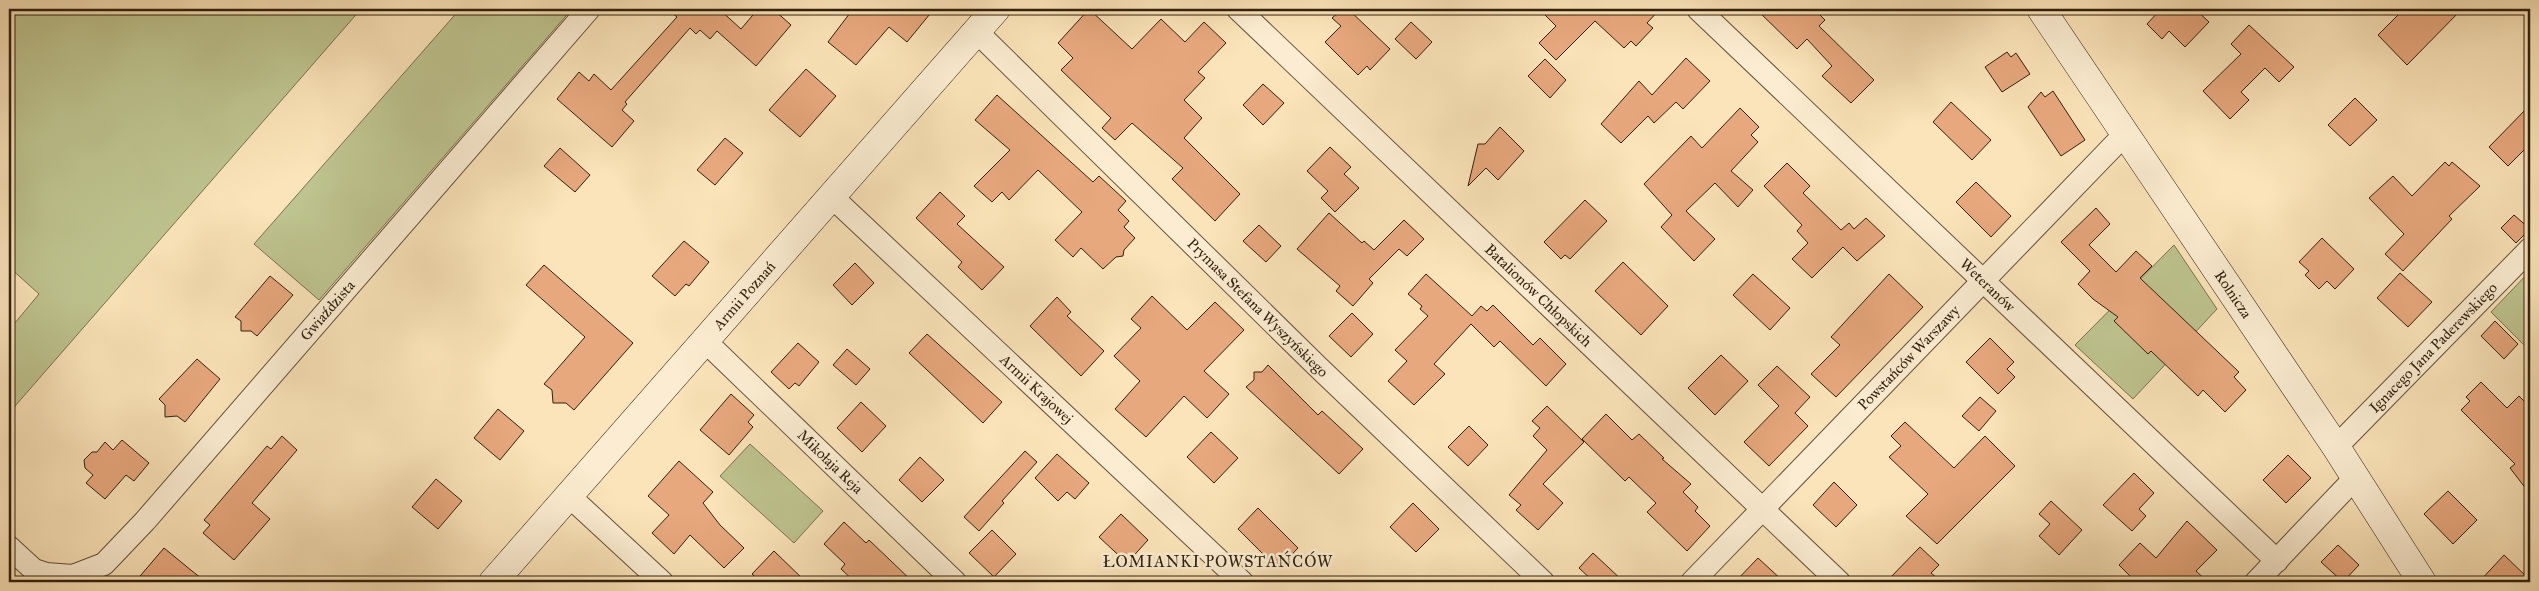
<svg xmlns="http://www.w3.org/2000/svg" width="2539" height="591" font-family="'IM FELL Great Primer',serif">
<rect width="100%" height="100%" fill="#fbe4b9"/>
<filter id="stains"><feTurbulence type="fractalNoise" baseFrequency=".004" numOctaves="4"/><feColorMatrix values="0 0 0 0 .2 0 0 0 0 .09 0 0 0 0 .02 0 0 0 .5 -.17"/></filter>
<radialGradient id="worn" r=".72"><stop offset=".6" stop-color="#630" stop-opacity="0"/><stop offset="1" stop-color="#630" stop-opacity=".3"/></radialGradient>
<path fill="#bec48f" stroke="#78724f" d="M9,9h352l-352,404v-83l30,-36 -30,-27z
M460,9h112l-253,291 -65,-56z
M2174,245l43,64 -84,90 -58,-54z
M2530,271v80l-39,-39z
M750,444l73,67 -29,32 -74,-67z"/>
<path fill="#e8a87d" stroke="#31200f" d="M667,9h52l22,20 17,-20h15l18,16 -35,41 -39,-35 -7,8 -10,-9 -4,4 -6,-6 -65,74 2,2 -5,6 12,11 -22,26 -55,-48 22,-27 10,9 5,-7 17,16 66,-73z
M853,9h81l-27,33 -18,-15 -33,38 -28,-23z
M1089,9l43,40 29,-30 24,23 19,-20 22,21 -28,29 7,6 -21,22 18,18 -18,20 56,56 -25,27 -43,-42 11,-11 -51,-45 -17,17 -13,-12 9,-10 -50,-48 12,-12 -15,-15z
M1342,9h6l42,40 -20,21 -3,-4 -9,9 -33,-33 16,-16 -9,-8z
M1539,9h121l-13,14 6,5 -17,18 -5,-5 -7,7 -29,-27 -39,39 -17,-17 17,-17z
M1756,9h58l11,11 -6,6 55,54 -23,23 -29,-27 10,-10 -25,-27 -10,10z
M2161,9h34l14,13 -24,25 -16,-16 -7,8 -15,-15z
M2404,9h58l-55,56 -29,-30z
M1411,22l21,20 -16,17 -21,-20z
M2249,25l45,42 -15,15 -14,-14 -24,24 8,8 -19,19 -27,-28 38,-37 -10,-10z
M2007,52l4,5 5,-4 14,21 -28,18 -17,-25z
M1686,58l24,23 -27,28 -7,-7 -22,21 -6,-7 -27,27 -20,-19 38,-43 13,14z
M1545,59l21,21 -16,18 -22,-22z
M806,69l30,27 -36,41 -31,-27z
M1263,84l21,19 -21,22 -20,-20z
M2053,91l32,49 -24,16 -33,-49 13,-15 4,5z
M997,95l96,87 6,-6 27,25 -8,9 11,11 -5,6 11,11 -11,12 -1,6 -7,1 -13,12 -22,-21 -8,9 -18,-17 27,-28 -44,-42 -29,30 -7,-8 -10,10 -18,-16 36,-36 -35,-30z
M2355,98l22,22 -27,26 -22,-21z
M1951,102l40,38 -19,20 -39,-38z
M2530,105v39l-22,22 -19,-19z
M1740,108l19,19 -8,8 7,7 -27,29 22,19 -15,17 -23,-24 -29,28 29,28 -21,22 -33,-34 11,-12 -28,-31 47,-48 11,12z
M1500,127l24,24 -26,29 -12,-12 -18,18 10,-42h7z
M725,138l18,15 -28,32 -18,-15z
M1330,147l21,20 -7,7 15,14 -24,24 -14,-14 7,-7 -21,-20z
M560,148l30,27 -15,17 -31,-26z
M2445,162l4,4 3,-4 28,24 -31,30 3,3 -49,52 -18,-17 19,-20 -35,-36 24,-22 19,20z
M1787,163l23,23 -7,7 38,37 8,-7 5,6 12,-11 19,18 -28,25 -14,-14 -31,31 -20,-19 16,-16 -11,-12 5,-6 -38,-39z
M1976,182l35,34 -20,21 -35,-35z
M940,192l25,24 -8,8 47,43 -22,23 -24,-23 4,-5 -46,-44z
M1585,200l22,21 -37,38 -5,-4 -4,4 -17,-17z
M2096,208l14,16 -21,21 27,27 20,-21 16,15 -12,12 99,94 -5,5 12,13 -21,22 -22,-22 -5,6 -47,-45 -3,3 -34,-33 4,-4 -25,-18 -15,-15 12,-13 -29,-29z
M1329,213l33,30 2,-2 10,9 30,-30 20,19 -17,17 -8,-7 -30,30 4,4 -20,23 -17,-15 4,-5 -43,-37z
M2514,215l16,14 -14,14 -15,-15z
M1259,225l22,21 -15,16 -23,-21z
M2322,238l32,31 -19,20 -8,-8 -8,8 -14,-14 4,-4 -10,-9z
M684,241l25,21 -20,24 -3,-2 -11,12 -23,-20z
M1623,262l45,44 -27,29 -46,-44z
M855,263l19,20 -22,22 -19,-20z
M544,265l89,78 -59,67 -8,-7h-13l-1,-13 -8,-6 41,-47 -59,-52z
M2400,273l32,29 -24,25 -31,-29z
M1426,274l46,42 9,-10 6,5 6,-6 40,40 7,-7 26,26 -20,22 -46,-45 -6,6 -23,-23 -37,40 11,10 -31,31 -26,-24 19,-20 -12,-11 33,-34 -8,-7 2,-3 -14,-12z
M1753,274l37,34 -20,22 -37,-35z
M1889,274l34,33 -87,90 -25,-23 29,-29 -9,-8z
M270,276l23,19 -36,41 -6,-5h-10v-10l-6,-4z
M1152,296l35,34 28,-28 29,28 -40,41 25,23 -22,24 -23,-22 -38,41 -31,-28 25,-28 -26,-25 27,-28 -10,-9z
M1057,297l14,15 -4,4 37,35 -23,25 -51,-50z
M1352,313l21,21 -22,23 -22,-21z
M2495,321l23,23 -14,15 -23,-23z
M927,334l75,68 -19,21 -74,-70z
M1990,338l24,24 -7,7 8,8 -17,17 -32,-32z
M798,343l21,19 -20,24 -4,-3 -6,6 -18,-17z
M847,349l23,20 -14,16 -23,-20z
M1721,355l27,26 -33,34 -27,-27z
M197,359l23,20 -35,43 -8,-6 -12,1v-12l-6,-6z
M1268,365l50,50 4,-4 41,38 -24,25 -93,-87 8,-7v-8h8z
M1777,366l33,31 -15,16 13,13 -39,40 -25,-24 35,-36 -21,-21z
M2481,382l26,26 12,-12 11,11v87l-20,-26 5,-4 -54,-54 9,-9 -4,-4z
M731,394l23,21 -6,7 5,5 -24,28 -29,-25z
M1980,397l16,14 -17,20 -17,-15z
M861,402l25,24 -24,26 -25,-24z
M1547,406l37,36 -41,42 20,19 -25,27 -22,-20 5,-5 -12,-10 38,-45 -14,-14 7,-8 -8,-7z
M498,409l26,22 -24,29 -26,-22z
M1606,414l26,26 7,-6 25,24 -2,1 29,25 -8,8 15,15 -3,4 15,15 -23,25 -40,-39 9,-9 -27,-26 -4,4 -43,-42z
M1905,422l49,46 31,-32 30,30 -78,78 -31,-28 22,-22 -39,-37 12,-11 -10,-10z
M1469,426l19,19 -20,21 -20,-19z
M1211,432l27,26 -24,25 -27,-26z
M282,436l15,14 -45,53 18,16 -36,41 -31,-27 7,-8 -6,-5 63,-74 4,3z
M122,440l27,23 -15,18 -8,-6 -21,24 -19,-16 7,-8 -8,-7 -1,-8 8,-8h5l8,-10 8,8z
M1025,451l12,11 -35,39 2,2 -25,28 -15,-14z
M1057,454l32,29 -14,16 -8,-7 -9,9 -23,-23z
M2288,455l23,23 -25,25 -23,-23z
M920,457l24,23 -22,22 -23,-22z
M679,461l34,31 -10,11 17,22 24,23 -20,20 -34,-33 -16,19 -22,-21 17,-18 -21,-19z
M2134,473l20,20 -15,16 7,7 -14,15 -29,-26z
M436,479l26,22 -24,28 -26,-22z
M1834,482l23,23 -21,22 -23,-22z
M2448,491l29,29 -24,24 -29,-30z
M2051,501l31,29 -23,25 -20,-19 11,-12 -11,-10z
M1413,503l26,26 -23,23 -26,-25z
M1258,508l40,40 -20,21 -40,-40z
M1121,514l27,26 -21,23 -28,-26z
M2187,521l30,29 -21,21 12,11h-72l-17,-17 21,-22 16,15z
M844,522l22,21 3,-3 44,42h-58l-14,-13 4,-5 -21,-20z
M992,530l24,24 -22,23 -25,-24z
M2338,545l21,20 -16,17 -22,-20z
M1920,547l19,18 -8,8 11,9h-56z
M164,548l28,23 14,11h-71z
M774,551l32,31h-45l-9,-8z
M1593,553l31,29h-30l-15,-14z
M2504,555l26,25v2h-51z
M1758,558l26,24h-49z"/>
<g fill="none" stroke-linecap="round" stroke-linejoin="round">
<g stroke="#64513a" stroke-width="24">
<g id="street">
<path id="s1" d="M1238,9l601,573"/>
<path id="s2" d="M1698,9l579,552"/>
<path id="s3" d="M976,31l341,335 226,216"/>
<path id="s4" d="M831,196l411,386"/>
<path id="s5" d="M705,341l250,241"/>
<path id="s6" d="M2336,447l194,-198"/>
<path d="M568,495l94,87"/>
<path id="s7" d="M9,547l25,23 12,4 27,2 31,-12 41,-43 444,-512"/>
<path id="s8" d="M1692,582l433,-448"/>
<path d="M2256,582l100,-105"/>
</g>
</g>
<g stroke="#31200f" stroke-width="29">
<g id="secondary">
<path id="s9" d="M2041,9l295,438 86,135"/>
<path id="s10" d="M493,582l503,-573"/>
</g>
</g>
<use href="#street" stroke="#fcedd2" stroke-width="22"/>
<use href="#secondary" stroke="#fcedd2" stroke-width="28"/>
</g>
<g text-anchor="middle" stroke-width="5" stroke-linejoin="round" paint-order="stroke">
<g font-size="15" fill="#31200f" stroke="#fcedd2">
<text dy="5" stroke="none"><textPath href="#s2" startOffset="400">Weteranów</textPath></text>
<text dy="5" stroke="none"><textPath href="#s9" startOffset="344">Rolnicza</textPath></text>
<text dy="5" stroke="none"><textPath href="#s10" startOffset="381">Armii Poznań</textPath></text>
<text dy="5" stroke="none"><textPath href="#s1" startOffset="415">Batalionów Chłopskich</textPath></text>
<text dy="5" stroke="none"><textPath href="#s3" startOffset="395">Prymasa Stefana Wyszyńskiego</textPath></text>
<text dy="5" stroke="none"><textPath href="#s7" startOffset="445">Gwiaździsta</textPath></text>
<text dy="5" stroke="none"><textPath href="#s6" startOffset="139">Ignacego Jana Paderewskiego</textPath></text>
<text dy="5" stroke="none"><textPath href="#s8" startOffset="312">Powstańców Warszawy</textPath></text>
<text dy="5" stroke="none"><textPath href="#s4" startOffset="282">Armii Krajowej</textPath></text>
<text dy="5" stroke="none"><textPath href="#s5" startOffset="174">Mikołaja Reja</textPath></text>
</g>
<g font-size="16" letter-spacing="1" fill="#31200f" stroke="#fcedd2">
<text x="1218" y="567">ŁOMIANKI POWSTAŃCÓW</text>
</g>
</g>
<rect width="2539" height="591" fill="none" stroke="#fbe4b9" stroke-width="30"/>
<rect x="10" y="10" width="2519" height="571" fill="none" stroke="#31200f" stroke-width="2.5"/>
<rect x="15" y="15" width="2509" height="561" fill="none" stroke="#31200f"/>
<rect width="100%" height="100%" filter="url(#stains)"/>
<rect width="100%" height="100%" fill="url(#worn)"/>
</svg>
